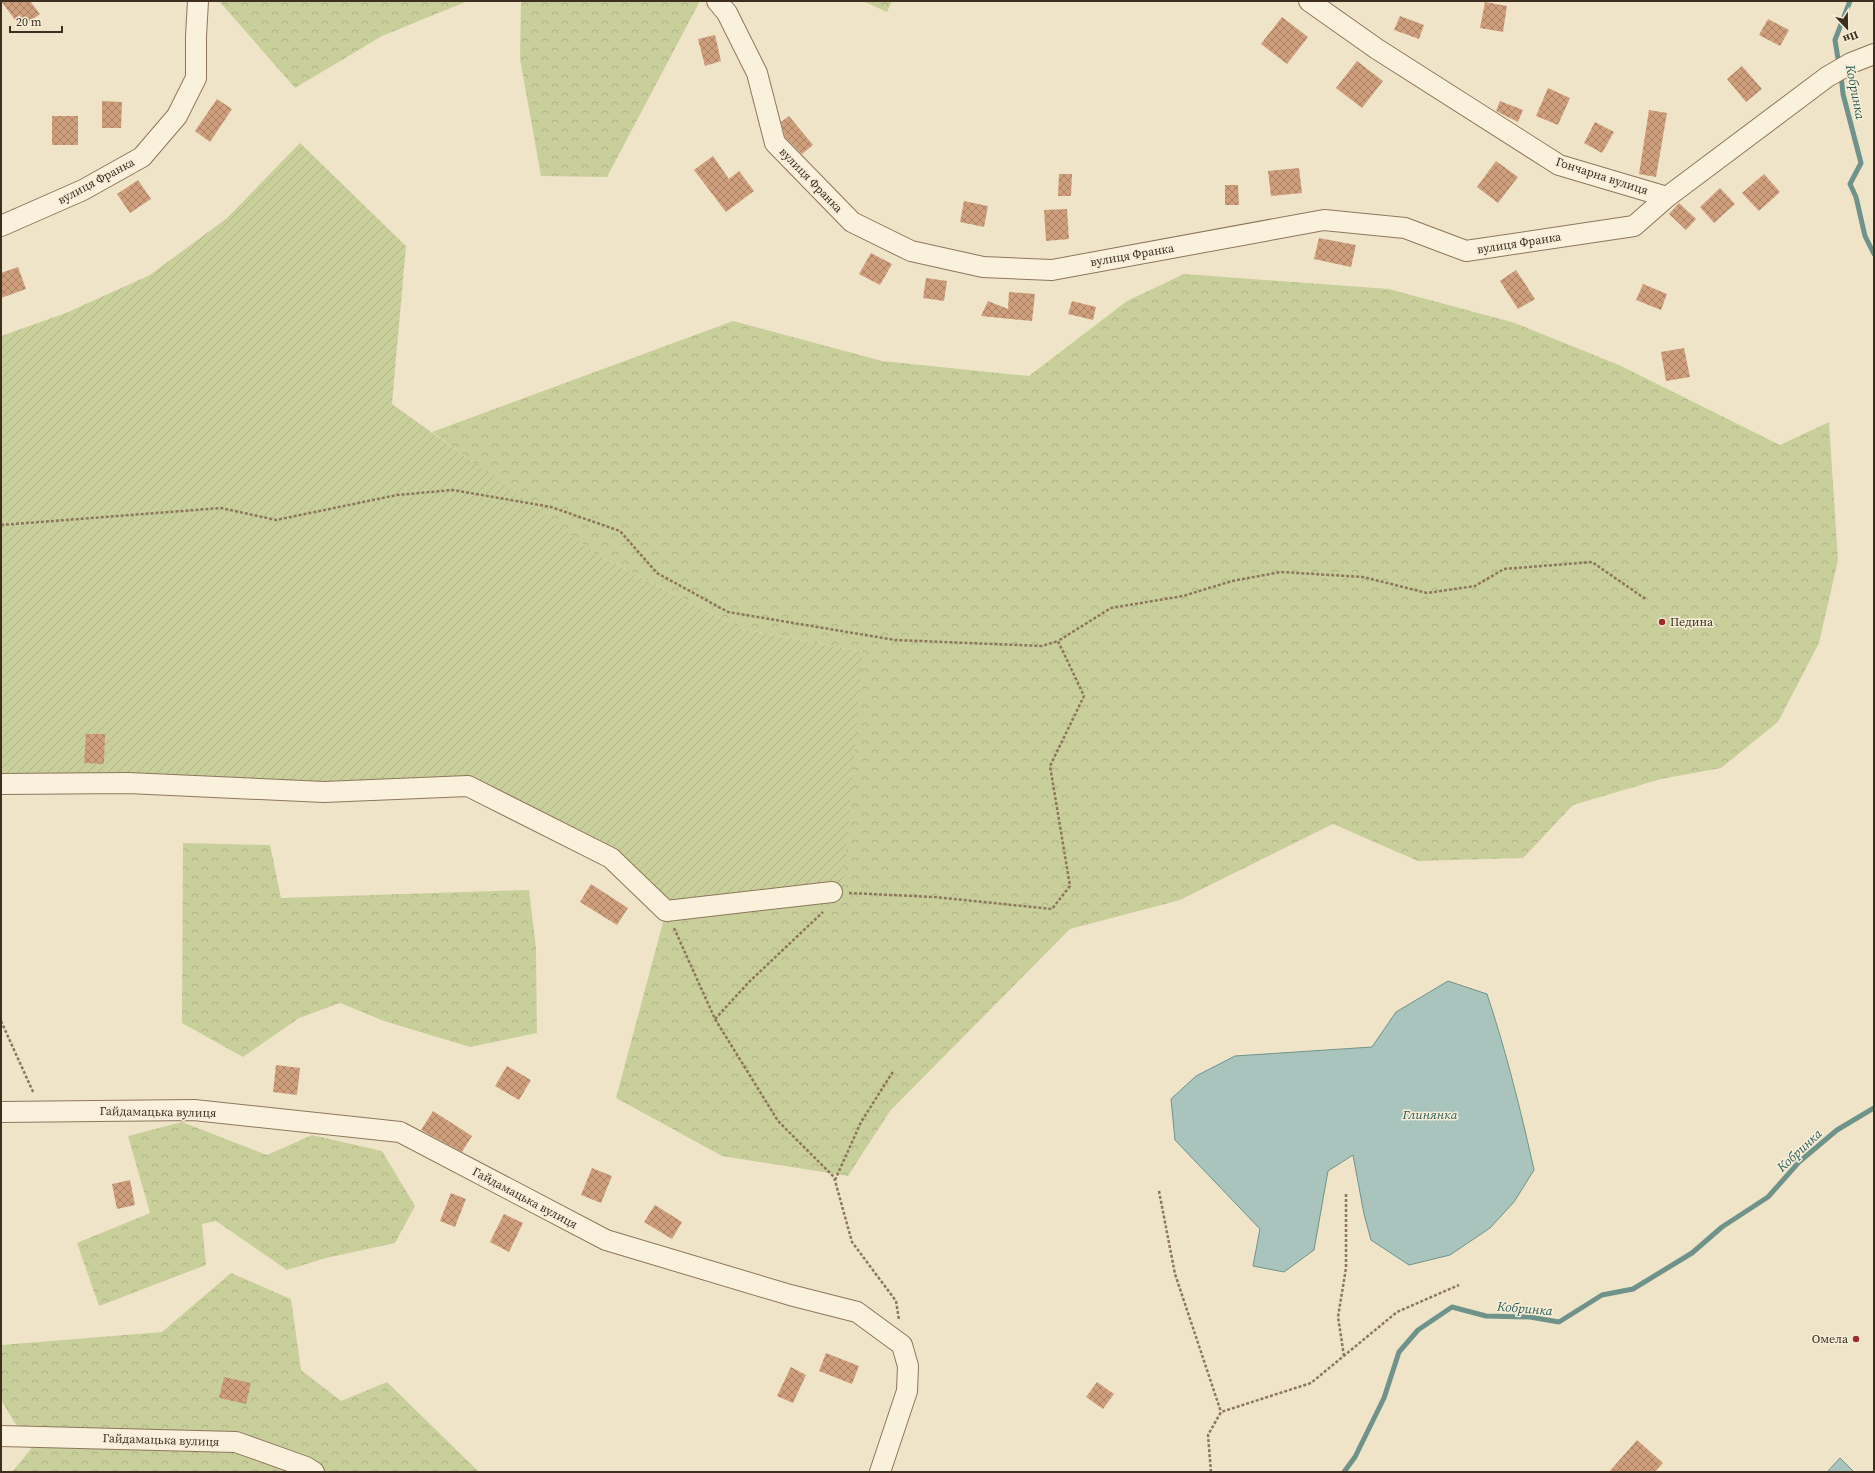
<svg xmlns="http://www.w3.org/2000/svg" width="1875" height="1473" font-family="'Source Serif 4',serif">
<defs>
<pattern id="forest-crowns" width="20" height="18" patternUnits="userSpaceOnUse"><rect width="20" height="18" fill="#c9cf9b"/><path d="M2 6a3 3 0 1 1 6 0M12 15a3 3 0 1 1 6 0" fill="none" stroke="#aeb285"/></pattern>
<pattern id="garden-furrows" width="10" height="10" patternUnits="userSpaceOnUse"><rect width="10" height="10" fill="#c9cf9b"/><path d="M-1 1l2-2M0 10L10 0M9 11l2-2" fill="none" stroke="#aeb285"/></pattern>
<pattern id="building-cross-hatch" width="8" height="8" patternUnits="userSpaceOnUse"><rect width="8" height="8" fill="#cf9f7d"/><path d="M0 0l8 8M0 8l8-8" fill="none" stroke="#a98266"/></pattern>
</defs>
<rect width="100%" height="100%" fill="#f0e4c8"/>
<path fill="url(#forest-crowns)" d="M219,1h249l-86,35 -87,52z
M521,1h179l-93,176 -66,-1 -21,-117z
M863,1h29l-5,11z
M1184,274l205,15 126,34 104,42 161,80 49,-23 9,138 -19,83 -41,79 -57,46 -60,11 -88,26 -50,53 -105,3 -85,-37 -153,76 -110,29 -180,182 -42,65 -126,-20 -106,-58 50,-187 197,-259 -121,-23 -146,-75 -164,-122 301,-111 149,40 147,15 98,-75z
M183,843l87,2 11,53 248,-8 7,58 1,85 -67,14 -86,-26 -44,-18 -41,15 -56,39 -61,-34z
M182,1122l85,33 45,-20 70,16 33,55 -20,37 -69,15 -39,12 -71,-49 -14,3 4,41 -107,41 -22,-63 73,-30 -22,-77z
M231,1273l60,26 10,71 40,31 46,-19 92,90h-467l19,-23 -30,-49v-55l161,-13z"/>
<path fill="url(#garden-furrows)" d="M300,143l106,103 -14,158 138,99 66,51 146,75 121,23 -19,224 -12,16 -166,19 -55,-53 -143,-72 -467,-2v-448l65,-23 84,-38 77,-57z"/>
<path fill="#a9c4bc" stroke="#6f938a" d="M1448,981l39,13c19,57 34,117 47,176l-20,32 -24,26 -40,27 -41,10 -38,-25 -7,-26 -11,-59 -25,16 -14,79 -30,22 -31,-6 7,-37 -85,-89 -4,-41 25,-23 39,-20 137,-9 24,-35z
M1840,1458l14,14h-27z"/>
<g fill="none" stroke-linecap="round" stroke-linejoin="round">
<path stroke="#6f938a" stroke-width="5" d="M1839,65l-4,-25 15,-39
M1841,75l2,19 18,69 -11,21 6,13 9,39 9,18
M1344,1472l11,-15 29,-59 15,-46 19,-22 34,-23 34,9 44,1 29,5 43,-27 31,-6 59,-36 30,-26 46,-30 31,-35 38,-32 37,-22"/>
</g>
<path fill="url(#building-cross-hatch)" d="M1,1h29l10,13 -19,14z
M1485,2l22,4 -4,26 -23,-4z
M1400,16l24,9 -5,14 -25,-9z
M1282,17l26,20 -21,27 -26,-20z
M1768,19l21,11 -9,16 -21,-11z
M715,35l6,26 -16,5 -7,-27z
M1357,61l26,20 -21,27 -26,-20z
M1742,66l20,23 -16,13 -19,-23z
M1548,88l22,10 -12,27 -22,-9z
M217,99l15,10 -22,33 -15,-11z
M102,101l20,1 -1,26h-19z
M1500,101l23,9 -5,12 -22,-11z
M1649,110l18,3 -11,64 -17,-3z
M52,116h26v29h-26z
M789,116l24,29 -11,9 -17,-17 -4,-15z
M1595,122l19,10 -12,21 -18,-10z
M713,156l16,23 10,-8 15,20 -28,21 -32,-42z
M1496,161l22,16 -20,26 -21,-16z
M1299,168l3,25 -31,3 -3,-25z
M1059,174h13l-1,22h-13z
M1764,174l16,18 -21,19 -17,-18z
M138,180l13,19 -21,14 -13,-19z
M1225,185h13l1,20h-14z
M1720,188l15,16 -21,19 -14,-16z
M964,201l24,5 -4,21 -24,-5z
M1679,203l17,16 -10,11 -17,-16z
M1067,209l2,30 -23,2 -2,-31z
M1319,238l37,7 -5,22 -37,-8z
M871,253l21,11 -12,21 -21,-11z
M18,267l8,22 -25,9v-25z
M1516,270l19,29 -17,10 -18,-28z
M926,278l21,3 -3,20 -21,-3z
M1643,284l24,10 -6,16 -25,-10z
M1009,292l26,2 -3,27 -51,-5 7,-15 20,8z
M1072,301l24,6 -3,13 -25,-6z
M1684,348l6,29 -24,4 -5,-29z
M86,734h19l-1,30 -20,-1z
M591,884l37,24 -11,17 -37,-23z
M276,1065l24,3 -3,27 -24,-3z
M507,1066l24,14 -12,20 -24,-14z
M433,1111l39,25 -10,16 -41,-22z
M592,1168l20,8 -11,27 -20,-8z
M130,1180l5,25 -18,4 -5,-25z
M451,1193l15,6 -11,28 -15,-6z
M655,1205l27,17 -10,17 -28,-17z
M504,1214l19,9 -14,29 -19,-10z
M826,1353l33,13 -7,18 -33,-13z
M791,1367l15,8 -13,28 -16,-7z
M224,1377l27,6 -5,21 -27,-6z
M1097,1382l17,12 -11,15 -17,-12z
M1637,1440l26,23 -8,9h-46z"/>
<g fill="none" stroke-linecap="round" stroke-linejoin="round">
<g stroke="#8d765c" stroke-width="22">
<path id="street" d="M717,1l10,12 30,60 18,70 77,79 59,29 72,16 69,3 272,-50 81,8 61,23 168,-25 33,-29
M1309,1l68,48 182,116 108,32 160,-120 24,-14 23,-9
M1,226l82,-36 59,-33 35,-41 19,-38v-42l2,-35
M1,784l127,-1 196,9 144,-6 143,72 55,53 166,-19
M1,1112l193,-2 206,22 206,108 184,55 67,17 45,33 6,21 -1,25 -27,81
M1,1436l235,6 70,25 8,5"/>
</g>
<path stroke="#8d765c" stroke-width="2.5" stroke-dasharray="3 2" stroke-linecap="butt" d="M1,525l220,-17 55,12 121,-25 56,-5 98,17 69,24 37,42 71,39 167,28 147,6 16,-5
M849,893l85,4 118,12 18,-23 -20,-120 34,-70 -26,-55 53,-33 72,-12 49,-15 49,-9 82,5 64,16 48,-7 29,-17 88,-7 55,38
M674,928l41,91 63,102 56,56 18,65 44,59 3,19
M715,1019l34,-37 74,-70
M1,1021l33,73
M835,1180l26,-58 33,-52
M1159,1191l16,83 46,138
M1344,1356l-6,-39 8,-49v-75
M1211,1472l-3,-37 13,-23 90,-29 86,-71 62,-27"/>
<use href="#street" stroke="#faf1dc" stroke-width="20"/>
</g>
<g fill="#9e2a2b" stroke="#f7eed8" stroke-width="1.5">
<circle cx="1662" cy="622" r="4"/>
<circle cx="1856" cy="1339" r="4"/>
</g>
<g text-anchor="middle" stroke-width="3" stroke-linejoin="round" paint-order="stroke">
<g font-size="12" fill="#3d2e20" stroke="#f7eed8">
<text transform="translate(1602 176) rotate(18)" y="4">Гончарна вулиця</text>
<text transform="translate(811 180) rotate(46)" y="4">вулиця Франка</text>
<text transform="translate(96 181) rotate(-28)" y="4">вулиця Франка</text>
<text transform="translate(1519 243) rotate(-9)" y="4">вулиця Франка</text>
<text transform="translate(1132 255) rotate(-10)" y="4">вулиця Франка</text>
<text transform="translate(158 1112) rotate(1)" y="4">Гайдамацька вулиця</text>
<text transform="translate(525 1198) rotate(28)" y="4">Гайдамацька вулиця</text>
<text transform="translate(161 1440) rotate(2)" y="4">Гайдамацька вулиця</text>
</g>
<g font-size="12" fill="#3d2e20" stroke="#f7eed8" text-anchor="start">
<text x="1670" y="626">Педина</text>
<text x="1848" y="1343" text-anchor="end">Омела</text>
</g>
<g font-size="13" font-style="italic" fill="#2f5d5a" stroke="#f7eed8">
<text transform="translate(1856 92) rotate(79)" y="5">Кобринка</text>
<text x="1430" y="1119">Глинянка</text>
<text transform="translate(1799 1150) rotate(-43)" y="5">Кобринка</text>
<text transform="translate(1525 1308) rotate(5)" y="5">Кобринка</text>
</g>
</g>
<rect width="1875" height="1473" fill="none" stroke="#3d2e20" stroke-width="4"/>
<g transform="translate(1847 28) rotate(158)" stroke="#f7eed8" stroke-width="3" paint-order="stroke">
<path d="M0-3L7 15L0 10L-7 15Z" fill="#3d2e20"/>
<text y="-6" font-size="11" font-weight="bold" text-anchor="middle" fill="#3d2e20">Пн</text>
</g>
<path d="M10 26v6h52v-6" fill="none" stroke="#3d2e20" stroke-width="2"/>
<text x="16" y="26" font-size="12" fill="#3d2e20" stroke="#f7eed8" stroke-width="3" paint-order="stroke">20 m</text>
</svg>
